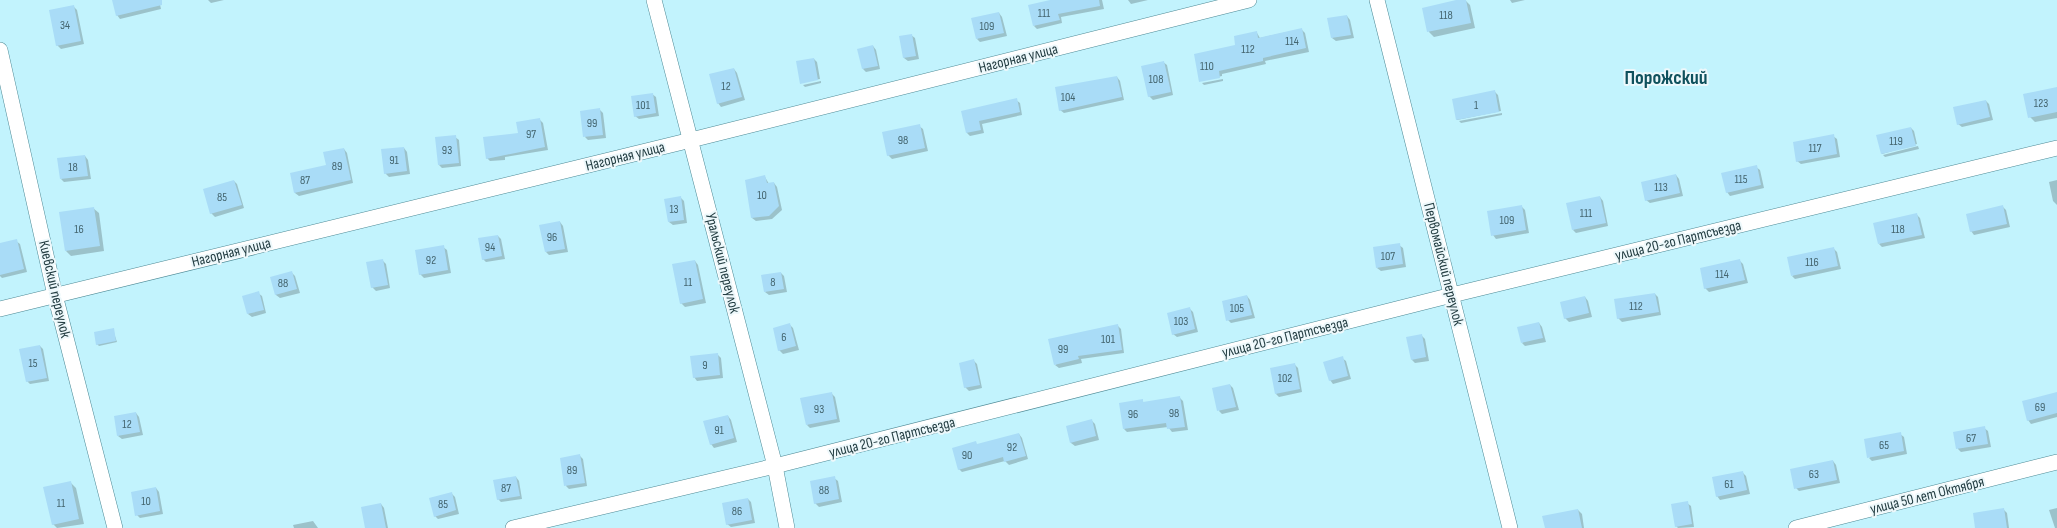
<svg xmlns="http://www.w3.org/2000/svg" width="2057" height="528" font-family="'Sofia Sans Condensed',sans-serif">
<rect width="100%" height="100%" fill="#c2f3fd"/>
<path fill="#0003" d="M113,0h46l2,9 -41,10 -3,-4z
M208,0h16l-13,3z
M1055,0h47l2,9 -43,8 1,6 -25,6 -3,-3z
M1128,0h20l-17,4z
M1462,0h3l5,5 5,23 -41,9 -5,-5 -6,-23z
M1510,0h15l-13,3z
M73,6l4,4 7,34 -23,5 -4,-4z
M999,13l3,4 5,19 -27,6 -3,-3z
M1347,16l3,4 4,18 -18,3 -4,-3z
M1301,29l4,4 4,19 -44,9 1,3 -44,10v2l-22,5 -5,-26 42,-9 -2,-9 22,-4 3,5z
M911,35l4,3 4,21 -11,2 -4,-3 -4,-21z
M873,46l3,4 4,19 -14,3 -3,-3z
M814,59l3,3 3,17 -18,3v2v-1z
M1163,62l4,3 6,30 -20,5 -4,-4z
M734,69l3,4 8,27 -24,7 -3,-4z
M1117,77l3,4 4,19 -60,13 -4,-3z
M1223,79v2l-19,4 -2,-2z
M821,81v2l-16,4 -2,-2z
M2057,88v30l-22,4 -5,-5z
M1495,92l3,3 3,16 -44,9 -4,-20z
M652,94l4,3 3,19 -20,3 -4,-3z
M1016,100l4,3 2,12 -40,9 2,9 -14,3 -3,-3 -4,-21z
M1986,101l3,3 4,16 -31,7 -4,-3z
M599,109l4,4 3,25 -18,2 -3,-3z
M1502,113v2l-41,8 -2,-2z
M539,119l4,4 5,27 -43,7v3l-15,1 -3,-3z
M919,126l4,3 5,22 -36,8 -4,-4z
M1911,128l3,3 3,13 -35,10 -4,-18z
M1833,136l4,3 3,18 -39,7 -4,-3z
M455,137l4,3 2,26 -19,2 -3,-3z
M1918,146l1,3 -34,8 -2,-2z
M404,148l3,4 3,22 -21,3 -4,-4z
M344,149l3,4 6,30 -54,13 -4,-3 -4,-19 37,-8z
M85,156l3,4 3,19 -27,3 -3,-3z
M1756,167l4,3 4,18 -34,8 -3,-4z
M1676,175l3,4 4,17 -33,7 -4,-3z
M765,177l4,7 5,-1 3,4 5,23 -10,9 -16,2 -4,-3z
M2057,180v25l-4,-4 -4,-19z
M234,181l3,3 7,24 -29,9 -4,-4z
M680,197l4,4 3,22 -14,2 -4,-3z
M1600,197l3,4 5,25 -32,7 -3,-3z
M1521,206l4,4 4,23 -33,6 -3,-4z
M2003,207l3,3 4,17 -36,8 -3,-4z
M93,208l6,5 5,38 -33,5 -5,-5z
M1917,215l3,3 5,20 -43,9 -3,-3z
M560,222l3,4 5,26 -19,3 -3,-3z
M498,236l3,3 4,20 -19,3 -3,-3z
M16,241l4,3 7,28 -25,6 -2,-2v-31z
M1399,245l4,3 3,19 -25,4 -4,-3z
M443,247l4,3 4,23 -27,5 -4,-4z
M1834,249l3,3 4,17 -46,10 -3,-3z
M382,260l4,4 4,24 -14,3 -4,-4z
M695,261l3,4 8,38 -21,4 -4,-4z
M1740,261l3,3 5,19 -39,9 -4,-4z
M291,272l4,4 5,17 -20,5 -4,-3 -4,-17z
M781,273l3,3 3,16 -18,3 -4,-3z
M258,293l4,3 4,17 -14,4 -4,-3z
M1655,294l3,3 3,18 -39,7 -4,-4z
M1247,296l3,4 5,18 -24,5 -3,-3z
M1585,297l3,4 4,16 -23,5 -4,-4z
M1190,309l3,3 5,20 -21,5 -4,-3z
M1539,323l3,4 4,15 -21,4 -3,-3z
M790,325l3,3 6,22 -16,4 -4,-4z
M1117,325l4,4 3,24 -43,6 1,4 -23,5 -4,-3z
M113,330l4,12 -18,4 -2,-2z
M1421,335l4,4 4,22 -14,2 -3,-3z
M40,346l3,3 6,32 -19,3 -3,-3z
M717,354l4,4 2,20 -26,3 -3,-4z
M1342,358l4,3 5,18 -18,5 -3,-4z
M974,361l3,3 5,24 -13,3 -4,-4z
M1294,364l4,4 4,24 -23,5 -3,-3z
M1230,385l3,3 6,22 -17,4 -3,-3z
M831,393l4,4 5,25 -30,6 -3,-3z
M2057,394v23l-26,7 -3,-4z
M1180,398l3,3 5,29 -16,2 -4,-5 -41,5 -3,-3 18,-28 3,2z
M136,413l3,4 4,18 -21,4 -4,-3z
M728,416l3,4 6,22 -23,6 -3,-4z
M1091,420l4,4 4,16 -24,6 -4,-3 -4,-16z
M1984,428l4,3 3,16 -30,5 -3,-3 -3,-16z
M1019,434l3,4 6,21 -19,6 -4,-4 -43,11 -3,-3 19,-24z
M1900,434l4,3 3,17 -35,7 -3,-3z
M580,456l3,3 4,27 -18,3 -3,-3z
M1833,461l3,4 4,18 -41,8 -3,-3z
M1743,473l3,3 4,18 -30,6 -3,-4z
M516,477l3,4 3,18 -21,3 -3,-3z
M834,478l4,3 4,21 -23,5 -4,-4z
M70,482l6,6 8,36 -27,4 -4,-4z
M156,488l3,4 4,22 -23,4 -3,-3z
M451,493l4,4 4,17 -21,5 -3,-3z
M748,499l3,3 4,21 -24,4 -4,-3z
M1687,503l4,3 3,21 -16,1 -2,-2z
M381,504l3,4 4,20h-21z
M2057,508v20h-2l-6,-18z
M2003,509l4,4 2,15h-32z
M1578,510l4,4 2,14h-38z
M313,521l5,7h-24l-1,-3z"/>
<path fill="#a9dcf7" d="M112,0h50v5l-46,11z
M1050,0h49l1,6 -42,8 2,6 -27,6 -5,-21z
M1456,0h10l5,23 -44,9 -5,-24z
M74,5l7,36 -25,5 -7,-36z
M999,12l5,21 -28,6 -5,-21z
M1347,15l4,20 -20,3 -4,-20z
M1302,28l4,20 -43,10v3l-44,10 1,7 -21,4 -5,-28 41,-9 -1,-9 23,-5 1,7z
M912,34l4,22 -13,2 -4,-22z
M873,45l5,21 -16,3 -5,-20z
M814,58l4,22 -18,4 -4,-23z
M1164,61l7,31 -23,5 -7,-31z
M734,68l8,29 -25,7 -8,-30z
M1117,76l5,21 -63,14 -4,-24z
M2057,87v25l-29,6 -5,-24z
M1495,90l4,22 -43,8 -4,-21z
M653,93l3,20 -22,4 -3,-21z
M1017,98l3,14 -41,9 2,9 -15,3 -5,-22z
M1986,100l4,17 -33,8 -4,-18z
M600,108l3,27 -20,2 -3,-26z
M540,118l5,29 -59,12 -3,-22 35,-4 -2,-11z
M920,124l5,24 -38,8 -5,-24z
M1911,127l5,19 -35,8 -5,-19z
M1834,134l3,20 -41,8 -3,-20z
M456,135l3,28 -21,2 -3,-28z
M404,147l3,24 -23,3 -3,-25z
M344,148l7,32 -57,13 -4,-20 36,-8 -3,-13z
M85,155l3,21 -28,3 -3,-21z
M1757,165l4,20 -35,8 -5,-20z
M1676,174l4,19 -35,8 -4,-19z
M765,175l2,8 7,-1 5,24 -10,10 -18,2 -6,-38z
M234,180l8,25 -32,9 -7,-25z
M681,196l3,24 -16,2 -4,-23z
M1600,196l6,27 -34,7 -6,-27z
M1522,205l4,25 -35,6 -4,-25z
M2003,205l4,19 -37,8 -4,-18z
M94,207l6,39 -35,5 -6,-39z
M1917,213l5,22 -44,9 -5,-21z
M560,221l5,28 -20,3 -6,-27z
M498,235l4,21 -20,4 -4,-22z
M17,239l7,30 -24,6v-32z
M1400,243l3,21 -27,4 -3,-21z
M444,245l4,25 -29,5 -4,-25z
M1834,247l4,19 -47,10 -4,-19z
M383,259l5,26 -17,3 -5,-26z
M1740,259l5,21 -41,9 -4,-21z
M695,260l8,39 -23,5 -8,-40z
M292,271l5,18 -22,6 -5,-18z
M781,272l3,17 -20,3 -3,-17z
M259,291l5,19 -17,4 -5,-18z
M1655,293l4,19 -42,7 -3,-20z
M1247,295l5,20 -26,6 -4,-20z
M1585,296l4,17 -25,6 -4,-17z
M1190,307l5,22 -23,6 -5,-22z
M1539,322l4,16 -22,5 -4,-16z
M790,323l6,23 -18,5 -5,-23z
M1118,324l4,26 -44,6 1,3 -25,6 -6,-26z
M114,328l2,13 -20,4 -2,-13z
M1422,334l4,23 -15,3 -5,-23z
M40,345l7,33 -21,4 -7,-33z
M718,353l2,22 -27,3 -3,-22z
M1343,356l5,20 -19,5 -6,-19z
M974,359l6,26 -16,3 -5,-25z
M1295,363l5,26 -25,5 -5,-26z
M1230,384l6,23 -19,4 -5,-23z
M832,392l5,27 -31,6 -6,-27z
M2057,392v21l-30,8 -5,-20z
M1180,396l5,31 -18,2 -1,-6 -43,6 -4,-26 24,-4v3z
M136,412l4,20 -23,4 -3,-20z
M728,415l6,23 -24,7 -7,-24z
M1092,419l4,17 -26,7 -4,-17z
M1985,426l3,18 -32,5 -3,-17z
M1901,432l3,19 -37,7 -3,-19z
M1019,433l7,23 -22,6 -1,-5 -45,13 -6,-22 24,-7 1,3z
M580,454l5,29 -21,3 -4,-28z
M1833,460l4,20 -43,9 -4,-20z
M1743,471l4,19 -31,7 -4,-20z
M516,476l4,20 -23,4 -4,-20z
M835,476l4,23 -25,5 -4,-23z
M71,481l8,38 -27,6 -9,-38z
M156,487l4,24 -25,5 -4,-24z
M452,492l4,18 -22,7 -5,-19z
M748,498l4,22 -26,5 -4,-22z
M1688,501l4,23 -17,3 -4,-23z
M381,503l5,25h-21l-4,-21z
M2004,508l3,20h-32l-2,-15z
M1578,509l4,19h-37l-3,-12z"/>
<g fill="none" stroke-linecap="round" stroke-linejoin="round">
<g stroke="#4d8995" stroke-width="16">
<path id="minor" d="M654,0l121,466 12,62
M1377,0l133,528
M0,50l55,245 60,233
M0,309l691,-169 558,-140
M513,528l262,-62 677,-171 605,-147
M1796,528l261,-66"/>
</g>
<use href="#minor" stroke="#fff" stroke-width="15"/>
</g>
<g text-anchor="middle" stroke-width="4" stroke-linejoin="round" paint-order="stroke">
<g font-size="12" fill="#44656f">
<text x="1044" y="17">111</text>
<text x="1446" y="19">118</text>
<text x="65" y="29">34</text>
<text x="987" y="30">109</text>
<text x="1292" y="45">114</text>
<text x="1248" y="53">112</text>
<text x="1207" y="70">110</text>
<text x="1156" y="83">108</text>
<text x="726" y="90">12</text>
<text x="1068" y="101">104</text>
<text x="2041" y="107">123</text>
<text x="643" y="109">101</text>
<text x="1476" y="109">1</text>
<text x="592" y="127">99</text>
<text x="531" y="138">97</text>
<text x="903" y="144">98</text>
<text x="1896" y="145">119</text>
<text x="1815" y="152">117</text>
<text x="447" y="154">93</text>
<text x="394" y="164">91</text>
<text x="337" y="170">89</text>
<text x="73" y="171">18</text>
<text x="1741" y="183">115</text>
<text x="305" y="184">87</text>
<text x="1661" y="191">113</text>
<text x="762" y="199">10</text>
<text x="222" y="201">85</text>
<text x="674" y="213">13</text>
<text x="1586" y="217">111</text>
<text x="1507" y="224">109</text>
<text x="79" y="233">16</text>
<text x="1898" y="233">118</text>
<text x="552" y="241">96</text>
<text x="490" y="251">94</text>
<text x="1388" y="260">107</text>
<text x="431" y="264">92</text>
<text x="1812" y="266">116</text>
<text x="1722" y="278">114</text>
<text x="688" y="286">11</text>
<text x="773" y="286">8</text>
<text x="283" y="287">88</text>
<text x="1636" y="310">112</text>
<text x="1237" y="312">105</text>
<text x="1181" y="325">103</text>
<text x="784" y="341">6</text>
<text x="1108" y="343">101</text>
<text x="1063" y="353">99</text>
<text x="33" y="367">15</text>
<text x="705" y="369">9</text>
<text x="1285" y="382">102</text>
<text x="2040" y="411">69</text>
<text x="819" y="413">93</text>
<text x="1174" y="417">98</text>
<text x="1133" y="418">96</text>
<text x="127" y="428">12</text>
<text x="719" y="434">91</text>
<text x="1971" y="442">67</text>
<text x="1884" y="449">65</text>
<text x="1012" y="451">92</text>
<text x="967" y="459">90</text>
<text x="572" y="474">89</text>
<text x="1814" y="478">63</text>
<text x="1729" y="488">61</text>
<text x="506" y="492">87</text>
<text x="824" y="494">88</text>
<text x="146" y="505">10</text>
<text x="61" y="507">11</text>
<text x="443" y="508">85</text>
<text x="737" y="515">86</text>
</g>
<g font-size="15" fill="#233d42" stroke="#edf8fb">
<text transform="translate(1018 58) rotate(-14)" y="5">Нагорная улица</text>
<text transform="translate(625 156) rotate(-14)" y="5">Нагорная улица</text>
<text transform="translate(1678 240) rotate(-14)" y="5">улица 20-го Партсъезда</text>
<text transform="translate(231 252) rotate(-14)" y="5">Нагорная улица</text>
<text transform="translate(723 263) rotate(76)" y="5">Уральский переулок</text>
<text transform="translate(1444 264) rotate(76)" y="5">Первомайский переулок</text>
<text transform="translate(55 289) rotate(77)" y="5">Киевский переулок</text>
<text transform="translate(1285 337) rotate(-14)" y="5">улица 20-го Партсъезда</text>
<text transform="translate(892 437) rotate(-14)" y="5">улица 20-го Партсъезда</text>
<text transform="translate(1927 495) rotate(-14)" y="5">улица 50 лет Октября</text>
</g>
<g font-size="20" font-weight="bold" fill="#0f515d" stroke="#edf8fb">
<text x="1666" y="84">Порожский</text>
</g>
</g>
</svg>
